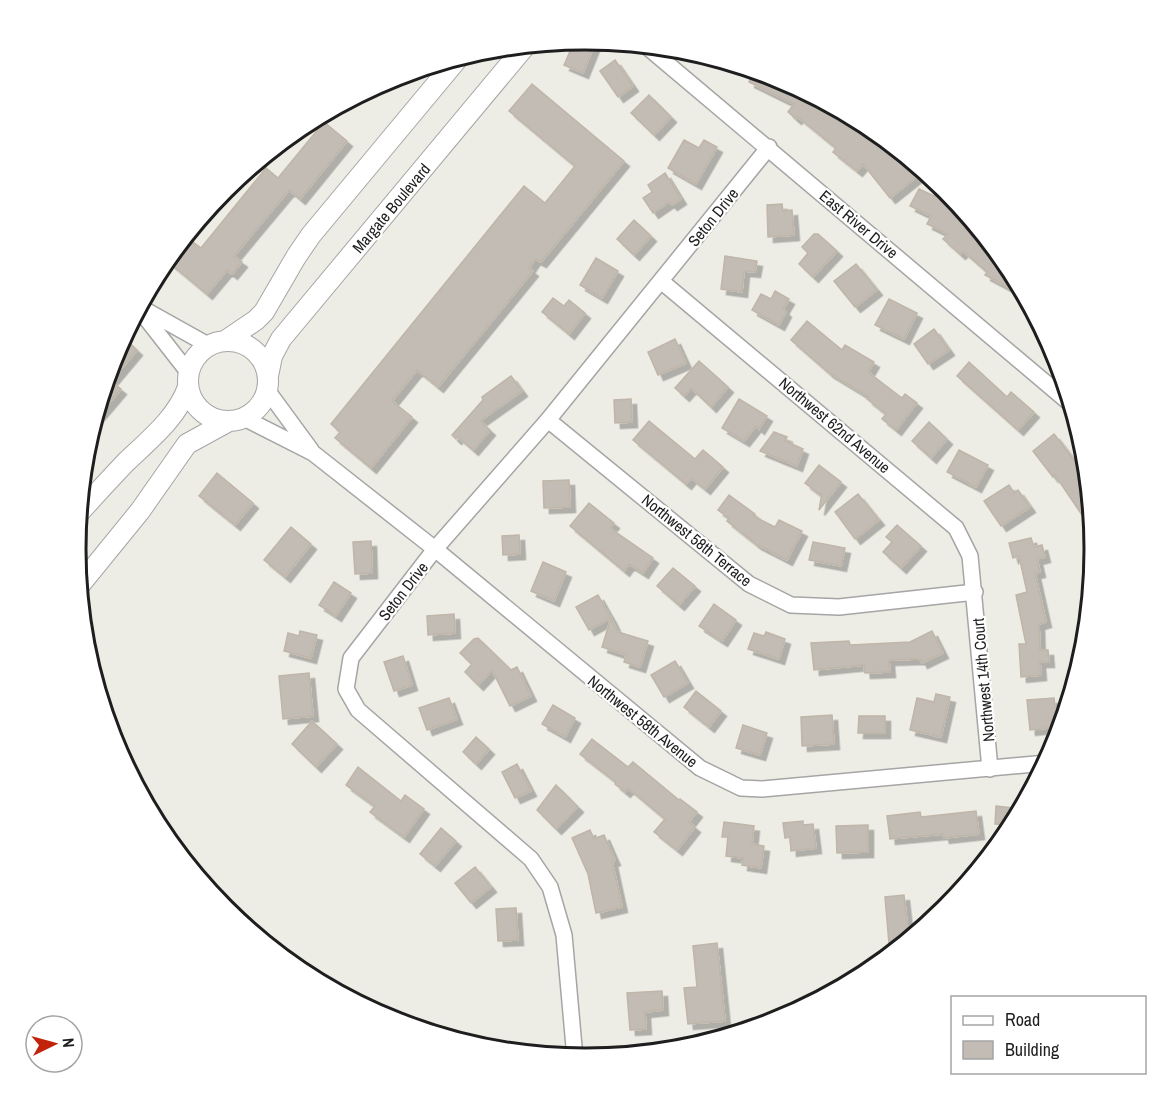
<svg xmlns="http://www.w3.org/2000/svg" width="1170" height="1098" font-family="'Archivo Narrow',sans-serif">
<defs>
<filter id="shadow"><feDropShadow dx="5.5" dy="5.5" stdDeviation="0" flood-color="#0004"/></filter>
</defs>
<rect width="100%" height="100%" fill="#eeede5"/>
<path fill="#c3bcb4" stroke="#bfb5a8" stroke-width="1.5" filter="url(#shadow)" d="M575,40h4l15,6 -11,27 -19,-8z
M615,60l18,26 -15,11 -18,-26z
M755,70l25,8 41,22 69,55 7,-6 22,26 -29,23 -27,-34 -6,7 -24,-19 3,-4 -38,-31 -2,2 -8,-7 6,-8 -45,-22z
M532,84l92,77 -83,101 -6,-3 -6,9 4,3 -95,116 -21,-17 -25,31 20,16 -41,51 -36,-30 5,-6 -9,-8 193,-238 21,17 30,-37 -66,-55z
M649,95l22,22 -17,18 -23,-22z
M324,122l23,19 -47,58 -11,-9 -55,66 8,6 -10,12 -5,-4 -20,24 -41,-34 19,-24 16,12 65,-80 12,10z
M684,140l15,8 5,-8 13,7 -21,37 -28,-16z
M665,173l16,26 -9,6 -3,-3 -16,11 -10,-15 9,-6 -4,-7z
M919,189l15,7 2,-4 17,8 -1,2 17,14 12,16 -3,3 13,11 -3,3 13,7 8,10 17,31 -41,-22 2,-3 -24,-21 -3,3 -17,-15 5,-5 -21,-10 4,-8 -21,-10z
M782,204l1,7 9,-1 2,25 -26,2 -1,-32z
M634,220l17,16 -17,19 -17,-16z
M814,234h4l19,17 -24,26 -14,-13 9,-11 -6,-6z
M725,256l32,5 -2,11 -11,-1 -2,21 -21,-3z
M596,258l22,13 -16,27 -22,-13z
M856,264l21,26 -22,17 -21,-26z
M775,291l14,8 -6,10 3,3 -7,13 -27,-15 9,-16 10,5z
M553,298l11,8 5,-6 16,13 -16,21 -27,-22z
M889,299l28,14 -13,26 -29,-14z
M807,321l35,29 3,-5 29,17 -6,10 34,26 3,-4 12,9 -21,27 -14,-11 4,-5 -19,-15 2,-2 -40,-24 -38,-33z
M934,329l15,21 -21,14 -14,-20z
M123,337l14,13 -26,31 10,8 -28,33 21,-68z
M675,339l11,24 -28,12 -10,-23z
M699,361l29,26 -17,20 -20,-19 -7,8 -9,-8z
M969,362l38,35 4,-5 23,20 -16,18 -61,-54z
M511,376l11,15 -42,30 10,9 -17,20 -15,-13 -2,2 -4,-4 31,-35 -1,-3z
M631,399l1,23 -17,1 -1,-23z
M739,399l28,17 -8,13 -3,-3 -12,15 -22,-13z
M649,421l46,38 8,-9 20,17 -18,22 -14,-11 -5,6 -53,-44z
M929,422l18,17 -16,19 -19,-17z
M774,432l13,5 -2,4 18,8 -6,17 -37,-15z
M1054,434l20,26 14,22 3,27 -9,6 -27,-40 -2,2 -20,-26z
M959,450l29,15 -12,22 -29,-15z
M819,465l22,17 -22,28 3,-17 -1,2 -16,-12z
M217,473l36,30 -18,22 -36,-29z
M569,480l1,27 -26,1 -1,-27z
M1009,485l5,8 4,-3 12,17 -29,19 -17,-25z
M858,494l21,26 -24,19 -20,-27z
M729,495l26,19 -2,2 22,11 4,-7 23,11 -15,29 -31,-16 -29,-23 2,-3 -11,-8z
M589,503l25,20 -4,5 43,30 -10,15 -14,-9 -5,7 -54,-45z
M897,525l24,21 -20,22 -18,-16 9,-10 -6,-5z
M291,527l20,17 -26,33 -21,-17z
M519,535l1,19 -17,1 -1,-19z
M1031,538l3,9 8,-2 3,12 -8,2 3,13 -5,1 11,49 -7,2 1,26h8l1,12h-9l1,13 -20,2 -2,-33h7l-10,-49 11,-3 -8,-36 -6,2 -4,-15z
M371,541l1,32 -17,1 -2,-32z
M813,542l32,6 -4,18 -32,-6z
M543,562l23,10 -12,29 -23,-10z
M673,568l22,18 -16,19 -22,-19z
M334,582l17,11 -15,23 -17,-11z
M598,595l13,23 -22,12 -13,-23z
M714,604l22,16 -14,21 -23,-15z
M454,614l1,19 -27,2 -1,-19z
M611,618l7,14 30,9 -8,26 -16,-5 2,-7 -24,-8z
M300,631l17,4 -6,23 -27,-7 4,-18 11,3z
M932,631l11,22 -21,10 -2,-4 -31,1 1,12 -25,1 -1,-8 -50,5 -3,-27 38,-2 1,4 60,-3z
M766,632l19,7 -6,20 -31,-10 6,-16 10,3z
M478,638l33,32 6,-3 14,29 -21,10 -18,-36 -14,15 -13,-13 7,-8 -12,-11 14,-14z
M403,656l9,29 -18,6 -10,-29z
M675,661l13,22 -24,14 -13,-22z
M309,673l4,43 -30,3 -4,-43z
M696,691l25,20 -12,16 -25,-20z
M936,694l14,3 -9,40 -31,-7 7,-32 17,4z
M449,698l8,21 -30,11 -8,-22z
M1054,698l3,29 -27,3 -3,-30z
M553,705l22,13 -10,19 -23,-13z
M832,715l2,29 -32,2 -1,-29z
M859,716h26v17h-27z
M312,721l25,23 -21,23 -24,-23z
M743,725l24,8 -7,22 -24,-7z
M476,737l13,12 -13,15 -13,-12z
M592,739l36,28 5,-5 46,38 1,-1 17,13 -8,10 6,5 -18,23 -23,-18 11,-13 -37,-31 -3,4 -10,-8 1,-2 -36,-28z
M517,764l14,27 -16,7 -13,-26z
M358,767l43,34 4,-6 19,14 -20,28 -34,-25 5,-6 -29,-21z
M556,785l22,22 -22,22 -19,-19z
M996,806l26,3 -9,16 -18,-1z
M976,811l3,23 -35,4 -1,-4 -53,5 -3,-23 33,-4 1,5z
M803,821v4l10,-1 3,24 -25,3 -1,-14 -5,1 -2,-15z
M724,822l30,4 -2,18 12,2 -3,22 -19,-3 1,-7 -17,-2 2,-19h-6z
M868,825v27l-31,1 -1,-27z
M441,828l15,13 -21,25 -15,-12z
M590,830l4,9 10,-4 11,25 -3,1 10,46 -26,6 -8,-39 -16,-36z
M475,867l16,20 -20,16 -16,-20z
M904,895l5,45 -19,15 -5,-58z
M516,908l2,32 -20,1 -2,-32z
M717,943l8,78 -37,3 -4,-36 13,-1 -4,-41z
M662,991l1,19 -18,2 1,17 -16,1 -3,-37z"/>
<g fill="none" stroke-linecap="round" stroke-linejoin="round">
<g stroke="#a5a5a5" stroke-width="18">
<path id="minor" d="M645,45l427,360
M661,281l295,247 14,28 20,213
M140,307l68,38
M138,308l50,64
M267,390l44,60
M244,418l69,35 122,96 265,219 41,20 21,1 284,-26
M548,420l201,164 42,21 48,2 136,-15
M575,1058l-11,-123 -14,-48 -19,-28 -173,-149 -12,-21 5,-31 84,-109 113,-129 221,-273"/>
</g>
<g stroke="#a5a5a5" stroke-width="22">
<path id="tertiary" d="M188 381a40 40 0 1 1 80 0a40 40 0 1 1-80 0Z
M225,341l31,-21 8,-8 32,-55 15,-22 148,-178
M268,376l4,-20 9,-17 245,-294
M78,514c16,-18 32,-35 48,-52 23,-22 51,-44 62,-75
M79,586l61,-75 47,-67 42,-23"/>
</g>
<use href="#minor" stroke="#fff" stroke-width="15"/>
<use href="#tertiary" stroke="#fff" stroke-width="20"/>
</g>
<g text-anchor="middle" stroke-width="4.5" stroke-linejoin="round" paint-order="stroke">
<g font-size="16" fill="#1e1e1e" stroke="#fff">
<text transform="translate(391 208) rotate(-50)" y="6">Margate Boulevard</text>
<text transform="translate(713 217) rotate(-51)" y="6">Seton Drive</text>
<text transform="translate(859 224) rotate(40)" y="6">East River Drive</text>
<text transform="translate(835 425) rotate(40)" y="6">Northwest 62nd Avenue</text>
<text transform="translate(697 540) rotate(39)" y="6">Northwest 58th Terrace</text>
<text transform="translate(403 591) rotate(-52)" y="6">Seton Drive</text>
<text transform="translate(983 680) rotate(-95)" y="6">Northwest 14th Court</text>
<text transform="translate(643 721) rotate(39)" y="6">Northwest 58th Avenue</text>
</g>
</g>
<path d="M0 0H1170V1098H0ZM86 549a499 499 0 1 1 998 0a499 499 0 1 1-998 0Z" fill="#fff" fill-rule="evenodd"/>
<path fill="none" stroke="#1e1e1e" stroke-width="3" d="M86 549a499 499 0 1 1 998 0a499 499 0 1 1-998 0Z"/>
<rect x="951" y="996" width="195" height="78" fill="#ffffff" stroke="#a5a5a5" stroke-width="1.5"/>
<rect x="963" y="1016" width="30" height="9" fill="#ffffff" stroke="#a5a5a5" stroke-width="1.5"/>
<text x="1005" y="1026" font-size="18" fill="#1e1e1e">Road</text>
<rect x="963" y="1041" width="30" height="18" fill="#c3bcb4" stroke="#a5a5a5" stroke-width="1.5"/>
<text x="1005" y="1056" font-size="18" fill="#1e1e1e">Building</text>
<g transform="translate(54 1044) rotate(85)"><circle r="28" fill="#ffffff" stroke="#a5a5a5" stroke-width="1.5"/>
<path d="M0-4.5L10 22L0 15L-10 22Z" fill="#c2230a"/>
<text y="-9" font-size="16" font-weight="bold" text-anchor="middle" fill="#1e1e1e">N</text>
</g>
</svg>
